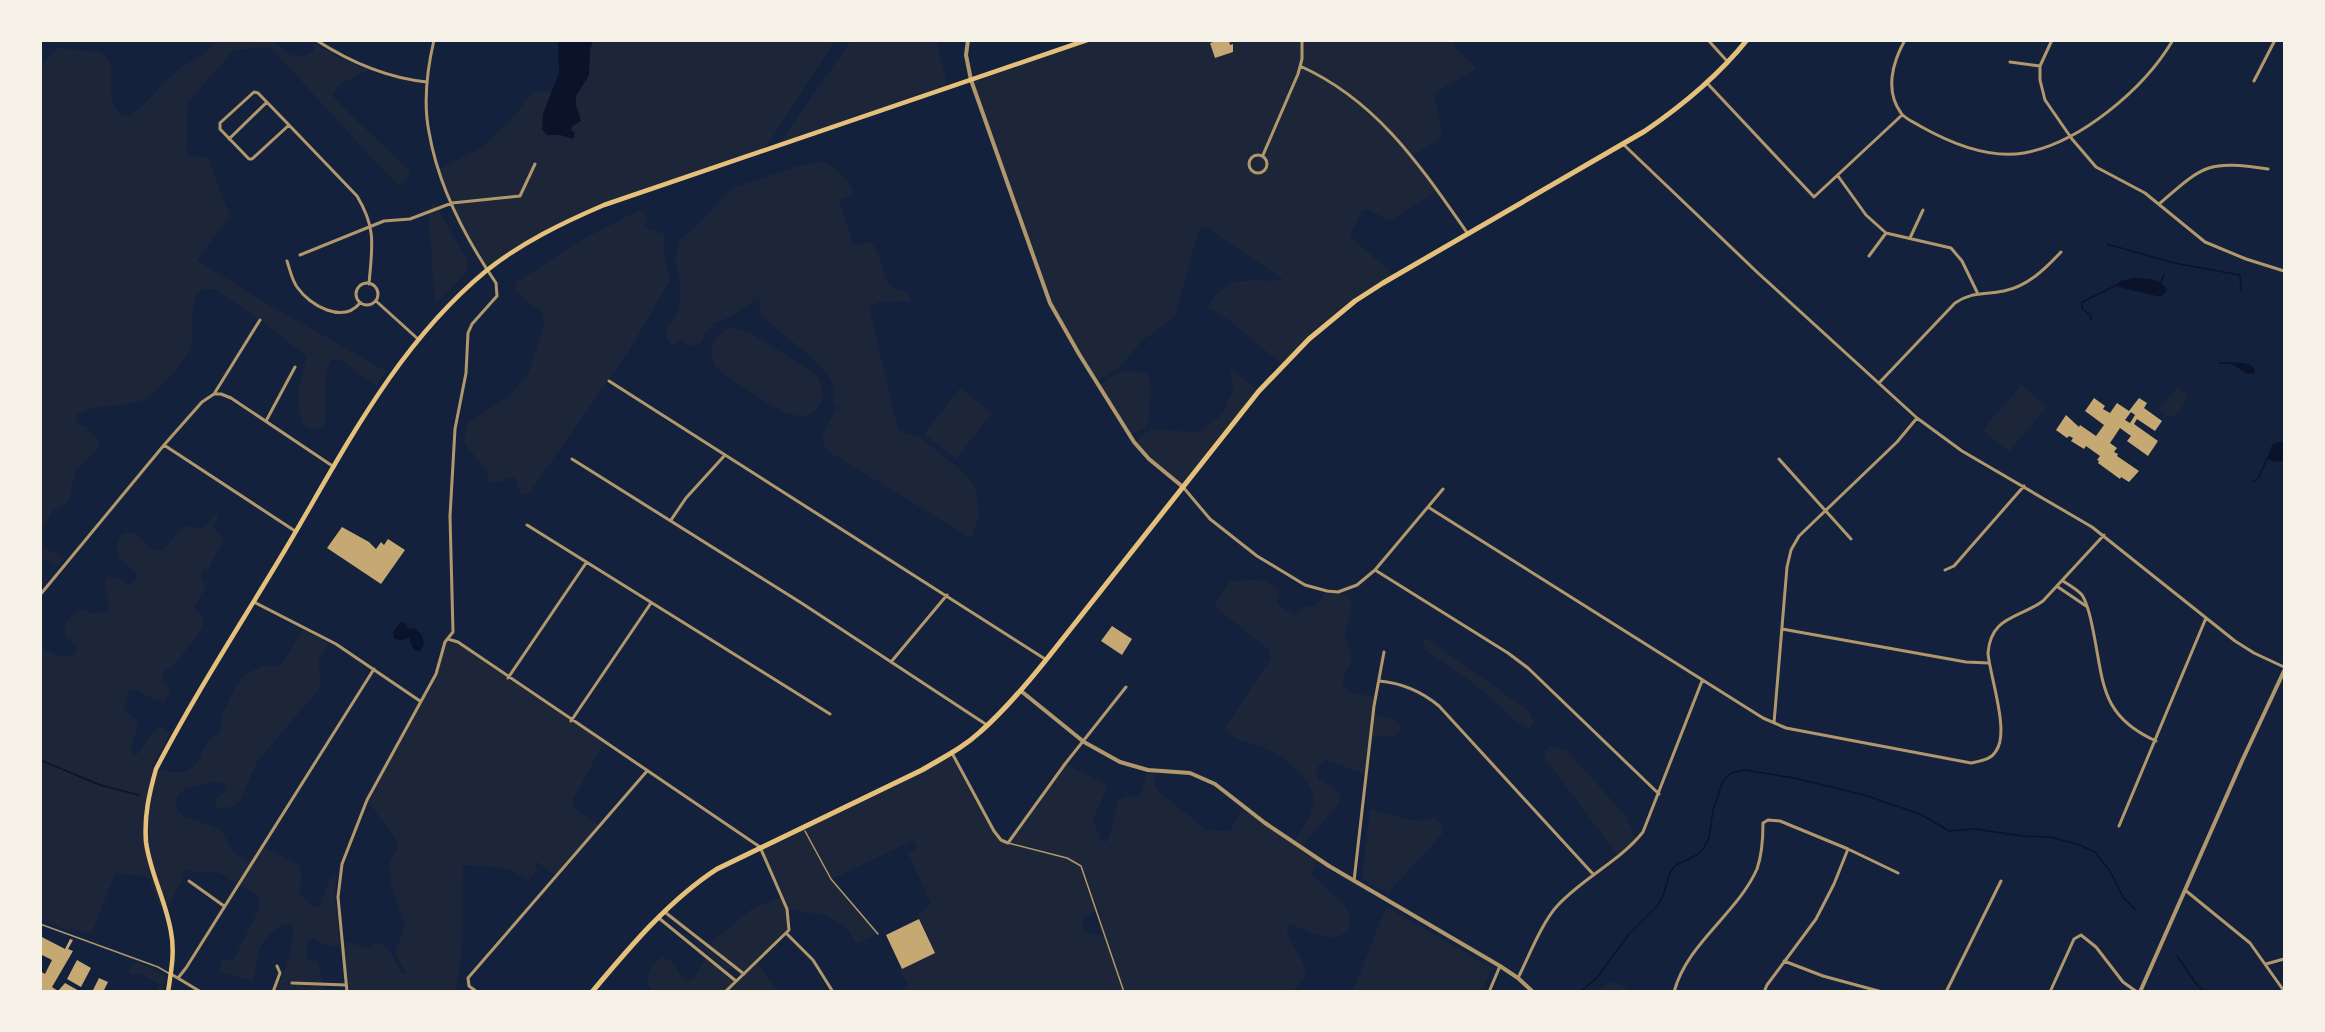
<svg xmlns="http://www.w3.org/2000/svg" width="2325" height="1032" font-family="'Titillium Web',sans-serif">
<rect width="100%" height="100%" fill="#14213d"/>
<path fill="#1d2539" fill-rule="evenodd" d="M1087,40l366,1v5l23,21 -1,3 -41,23 8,41 -4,7 -25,14 24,36 -47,30 -23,-12 -5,1 -12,26 45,40 -40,25 -73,63 -52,-43 -22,-13c19,-38 43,-24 76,-28l-78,-53h-5l-2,2 -24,88 -31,22 -26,29 -22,13 -46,-78 -79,-223z
M215,41h59c11,13 24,21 40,10v-9c19,13 34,22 56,27l-32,16 -5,10 2,4 76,74 -12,14 -129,-140 -36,3 -46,52 -2,52 22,4 22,58 -33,44 72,45 117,66 -10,15 -36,-27 -9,1 -5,12 -1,50 -2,5c-8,4 -13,2 -20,-2l-5,-19 1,-18 8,-32 -47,-36 -46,-31h-12c-15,14 -7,35 -10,52 -1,14 -28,43 -38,52 -19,18 -57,7 -78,23v7l10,4 13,13v6l-22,24 -5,14 -1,13 -4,6 -14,7 -12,23 -1,-465 14,-17 5,-3 39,4 7,3 7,13c-1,14 -5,46 17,48 20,-12 31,-33 49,-46 14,-11 27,-12 37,-29z
M593,41h242l-71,109 -141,49 -81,35 -55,36 -32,-60 -16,-41 40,-20 34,-31 16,-22 6,-5 43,2 11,-18 1,-25z
M851,41h85l12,47 -170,57z
M822,161c16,7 26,17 32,33l-15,6 15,46 17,-4c4,6 7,10 9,16 6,17 2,32 27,33l5,10 -33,1 -10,4 29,124 23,8 46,37 9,14 3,27 -8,22 -145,-88 -4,-14 15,-29 -4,-3c1,-8 2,-16 -2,-23 -8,-18 -54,-51 -70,-65l-2,-19 -27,19 -19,8 -7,8 -6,12 -12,2 -7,-6 -8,6 -7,-8 1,-10 10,-15 3,-10v-19l-5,-26 5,-19 18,-15 34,-36 63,-21z
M434,203l31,53c2,4 4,10 2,14 -4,10 -24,24 -32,32l-7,-94z
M642,209l5,12 -2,6 19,7 1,26 5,20 -40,69 -100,143 -6,3 -4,-2 -4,-13 -4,-3 -17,6 -5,-1 -3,-6v-6l-23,-27 3,-20 43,-27 19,-24 16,-50 -3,-9 -25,-21 -2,-9 70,-45z
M732,328l19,5 63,40c19,20 5,51 -24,41 -16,-5 -57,-33 -71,-44 -15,-16 -7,-38 13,-42z
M1128,371l19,2 4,13 -3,37 -3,5 -15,7 -31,-50 18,-12z
M1231,371l7,3 21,17 -76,96 -34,-28 -15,-17 17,-13 43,3 11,-3 19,-17 6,-16h3v-16l-3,-1z
M2021,385l26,22 -38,45 -26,-22z
M2177,387l11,9 -8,15 -10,7 -12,-8z
M960,388l32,25 -36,46 -32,-25z
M216,514l2,2 -5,12 9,9 1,4 -14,27 -7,3 -1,7 5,8 -12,22 9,9 1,5 -3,8 -29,38 -8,3 -1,9 7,11 -5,10 -9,-1 -21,-11 -7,3 -4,19 11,7 3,5 -7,27 3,5 4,-1 16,-24 6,-3 11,5 -19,34c17,7 37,12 48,-8 2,-5 3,-10 6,-14 3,-6 10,-7 15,-13l1,-16 13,-27 10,-14 18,-8 18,-1 22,-36 26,14 -10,16 1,29 -63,74 -17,39 -8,6 -12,1 -4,-2 -2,-7 12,-8 1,-3 -4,-5 -13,-1 -26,7 -5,5 -3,7 2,9 6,6 37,14 14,24 16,8 10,-16 37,18 3,7 -1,24 13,12 7,-1 10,-29 6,-1 -1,25 5,45h-13l-15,-8 -6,5 1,15 11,5 6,28 -44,1 -4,-2c8,-19 20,-43 16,-64l-4,-2c-8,1 -11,4 -17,9 -18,17 -11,28 -18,48l-32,-8 -1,-9 5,-5 7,2 2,-2 26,-52 -3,-12 -37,-22 -11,-2 -13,2 -11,-5 -4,14 -12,22 -10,2 -9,-25 -5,-5 -30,-2 -23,58 -3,2 -18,-6 -1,3 -29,-11 -1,-273c12,6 23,13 36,6l1,-7c-11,-7 -14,-11 -11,-24l14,-13 11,4 15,-1 3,-10 -5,-18 4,-7h8l14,9 7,-7v-6c-14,-12 -28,-20 -15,-39 24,-7 22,19 40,17l22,-25 19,3z
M41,546l20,10 2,2 -4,7 -3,1 -10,-7h-5z
M1252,580c12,0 20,2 27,12l-2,9 2,5 17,9 7,-7 13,-3 11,-14c36,2 24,20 17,42 2,10 8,17 7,28 -1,5 -4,8 -6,13 -10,21 17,20 31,23l-2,17 23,7 4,6 -1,4 -7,5 -22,1 -4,38 -41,-15 -4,2 -6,7 2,10 20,11 3,9 -4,7 -37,41 18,12 -7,16c8,7 34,28 37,36 3,6 3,13 0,18 -11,18 -42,1 -57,-5l-3,3 -1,6 19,36 -1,9 -12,13h-388l-2,-3 5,-3 -9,-15 36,-18 -17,-38 13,-10 -23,-51 9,-5 -3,-8 -82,39 46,55 -22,10 -9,-16 -22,-13 -37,-6 1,21 -32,32 19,29h-123c-2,-3 -4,-6 -5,-9 -2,-9 7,-22 15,-25l8,4 15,21 8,-3 12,-22 30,24 7,-7 -35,-29 42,-35 33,-14 -23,-49 192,-94 45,83 10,7 58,-79 41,20v5l-13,32 9,21h4l4,-7 8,-35 9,-4 13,1 8,-27h6l1,15 4,7 47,38 24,1 14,-24 50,35c6,-10 14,-21 18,-32 10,-27 -30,-56 -51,-63 -13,-5 -29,-7 -36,-19l46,-70 -2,-8 -55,-44 16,-25zM1098,910l7,25c-10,0 -16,0 -23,-8l2,-10z
M1426,638l103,73 5,11 -4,6 -7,-1 -46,-41 -52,-36 -2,-10z
M447,640l11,2 146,101 -31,56 1,9 26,18 -43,50 -23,-16 3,10 -9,10 -17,-10 -9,-2 -39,-3 -1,84 -6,42h-109l-5,-50 26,7 4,-1 4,-5c13,3 20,21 26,32h4l-11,-22 10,-26 -14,-41 -1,-24 8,-13 -3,-10 -28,-38 69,-126z
M1551,746l15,4 61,67 9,24 -17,16 -73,-97c-2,-7 -2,-11 5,-14z
M1370,809c15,4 49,17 63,9l4,1 6,10 -1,5 -54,59 -26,-15z
M1386,907l106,61 -10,23h-129z
M675,925l55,42v2h-3z
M136,962l28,13 1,4 -3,12h-6l4,-7 -22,-11 -4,2 -6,-3 4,-8z
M1610,982l9,1 11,8h-32z"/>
<path fill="#0b132b" d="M558,41h35l-3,9 -1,25 -13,21v9l5,16 -9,5 -1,4 4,3 -2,6 -13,-4h-13l-5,-6 1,-15 16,-41z
M2134,278c12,0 28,0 33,13l-6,6 -43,-10 2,-6z
M2238,362l11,2 6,5 -1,5 -8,-1 -16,-10z
M2284,440v21l-8,1 -9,-3 5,-14z
M400,622l5,1 3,6 6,-1 8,7 2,9 -3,6 -5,1 -3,-2 -4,-11 -9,3 -6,-3 -1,-6z"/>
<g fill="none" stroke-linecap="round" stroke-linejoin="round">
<path stroke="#0b132b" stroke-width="1.5" d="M2107,244l67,19 66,12 1,16
M2161,282l3,-8
M2091,320v-4l-9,-8v-6l37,-18
M2219,363h11
M2253,482l6,-5 8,-18
M40,760l60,25 39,10
M2177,956l21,30 7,6
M1580,992l16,-13 33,-45 29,-29 5,-9 7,-24 6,-7 21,-10 6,-6 6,-11 4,-28 10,-29 8,-8 14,-3 49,8 70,17 56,19 29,17 26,-2 48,7 27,1 27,7 18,8 15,19 13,26 13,13"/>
</g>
<path fill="#c6a872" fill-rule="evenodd" d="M1220,40h9l1,5 3,-1v8l-18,6 -5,-15z
M2094,398l11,8 -2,3 7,4 7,-10 12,8 10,-13 8,5 -3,5 18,13 -7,10 -18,-12 -3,5 24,17 -10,15 -21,-15 4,-5 -11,-8 -10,15 7,5 -3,4 4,2 -1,2 22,15 -10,11 -8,-5 -1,2 -22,-16 1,-2 -2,-1 3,-4 -14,-10 -2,3 -13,-8 2,-3 -4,-2 -2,2 -11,-8 10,-15 13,12 1,-2 16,11 8,-11 -19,-14zM2131,412l4,3 -5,8 -5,-3z
M342,527l27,15 7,7 5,-7 3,3 4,-6 17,11 -24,34 -54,-36z
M1112,626l20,13 -10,16 -21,-14z
M919,919l16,34 -33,16 -16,-34z
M40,936l25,13 5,-10 3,1 -5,9 5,2 -21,36 6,4 7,-8 16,9h-41v-21l5,3 7,-14 -12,-6z
M77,960l14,8 -10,19 -14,-8z
M99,978l9,4 -5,10h-11z"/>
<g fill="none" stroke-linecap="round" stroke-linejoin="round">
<path stroke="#b1986c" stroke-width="1.5" d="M805,831l26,48 47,55
M1008,843l59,15 14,8 43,126
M40,924l118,43 12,7"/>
<path stroke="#b1986c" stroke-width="3" d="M316,40c34,22 72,38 111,42
M1708,40l19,21
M1905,40c-13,23 -20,51 -4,73 4,6 13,9 19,13 30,17 68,33 104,27 56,-10 120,-64 149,-113
M2052,40l-12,26v14l5,20 27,39 24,28 49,26 60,49 41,17 38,12
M2010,62l30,4
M1300,66c78,35 121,101 168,168
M2254,81l21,-41
M1707,83l107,114 88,-82
M289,125l-31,-32 -4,-1 -34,31v6l29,30h3l37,-34 68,71c20,33 15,51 12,88
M229,139l38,-37
M1623,144l135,129 159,145 45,33 130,76 143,114 19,12 30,14
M1249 164a9 9 0 1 1 18 0a9 9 0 1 1-18 0Z
M1263,155l35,-81 4,-15v-19
M1838,176l28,39 20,18 65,15 11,13 15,31
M2159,204c45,-39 48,-44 109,-35
M1910,238l13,-28
M300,255l84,-34 26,-2 42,-16 68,-7 15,-32
M1869,256l17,-23
M287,261c3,9 5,19 10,26 13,19 46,37 63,16
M356 294a11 11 0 1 1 22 0a11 11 0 1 1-22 0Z
M376,301l42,38
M609,381l436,278
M1879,383l76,-80c18,-12 29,-8 49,-12 24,-5 41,-22 57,-39
M214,394h7l10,4 103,69
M266,421l29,-54
M164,445l131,86
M572,459l231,145 184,121
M1779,459l72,80
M1183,487l27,32 47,37 48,29 22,6 11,1 19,-7 18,-15 68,-81
M1428,507l335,211 23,10 21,4 164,31c9,-2 20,-3 25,-12 14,-19 -6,-74 -8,-98 3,-37 30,-34 55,-52l61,-66
M671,520l15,-22 39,-43
M527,525l303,189
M1375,570l133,83 20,15 131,126
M1945,570l9,-4 70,-80
M2063,581c6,4 14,8 19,14 6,9 9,25 11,35 11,53 7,86 63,111
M2058,587l28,19
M40,595l124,-150 38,-43 12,-8 46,-74
M254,602l82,42 84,57
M1782,629l184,33 23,1
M448,639l10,3 302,205 27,62 2,21 -64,62
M891,662l56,-67
M508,678l78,-115
M1379,681c24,2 42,10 60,25l154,168
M571,721l80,-118
M1774,723l13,-156 4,-17 8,-14 98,-94 20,-24
M952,753l42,78 7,9 7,3 57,-79 61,-77
M2119,826l87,-208
M189,881l35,25
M1354,881l20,-175 10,-54
M2185,890l65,53 34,48
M666,913l78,61
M660,919l76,62
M787,934l26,26 20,32
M1784,961l39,15 59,16
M2266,964l18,-5
M171,974l30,18
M178,978l8,-10 188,-299
M1518,978c11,-22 24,-56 40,-73 26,-28 62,-44 85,-73l59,-151
M292,983l54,2
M273,992l7,-19 -3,-7
M347,992l-9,-95 4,-33 25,-64 69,-126 9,-32 8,-10 -3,-116 5,-87 11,-56 2,-40 4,-9 25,-28 -1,-13c-30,-44 -58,-98 -67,-151 -6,-30 -2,-62 5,-92
M477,992l-8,-6 -1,-8 179,-207
M1489,992l11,-26
M1674,992c13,-49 63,-78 83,-123 5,-14 6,-31 6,-46l5,-3 12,1 68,28 50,24
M1764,992l3,-7 49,-66 18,-35 14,-35
M1946,992l55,-111
M2050,992l24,-53 7,-4 15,12 27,35 14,10"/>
<path stroke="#b1986c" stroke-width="4" d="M968,40l-2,15 5,25 79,223 29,51 55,88 15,17 34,28
M1021,691l63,51 36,20 28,8 42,3 25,11 50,39 64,43 171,100 18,12 15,14
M2140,992l102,-231 42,-90"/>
<path stroke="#e5c07b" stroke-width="4.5" d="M168,992c3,-20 7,-40 3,-60 -5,-31 -21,-59 -25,-90 -2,-26 3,-48 10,-73 39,-75 86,-147 129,-219 58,-98 111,-205 201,-279 35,-28 76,-48 118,-66l483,-165"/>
<path stroke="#e5c07b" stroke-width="5" d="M592,992c37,-44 77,-92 125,-123l205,-99c20,-12 41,-22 58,-38 25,-22 46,-47 66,-72l213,-269 50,-52 46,-38 28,-18 262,-152c38,-26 73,-55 102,-91"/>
</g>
<rect width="2325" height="1032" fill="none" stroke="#f6f1e7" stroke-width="84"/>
</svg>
